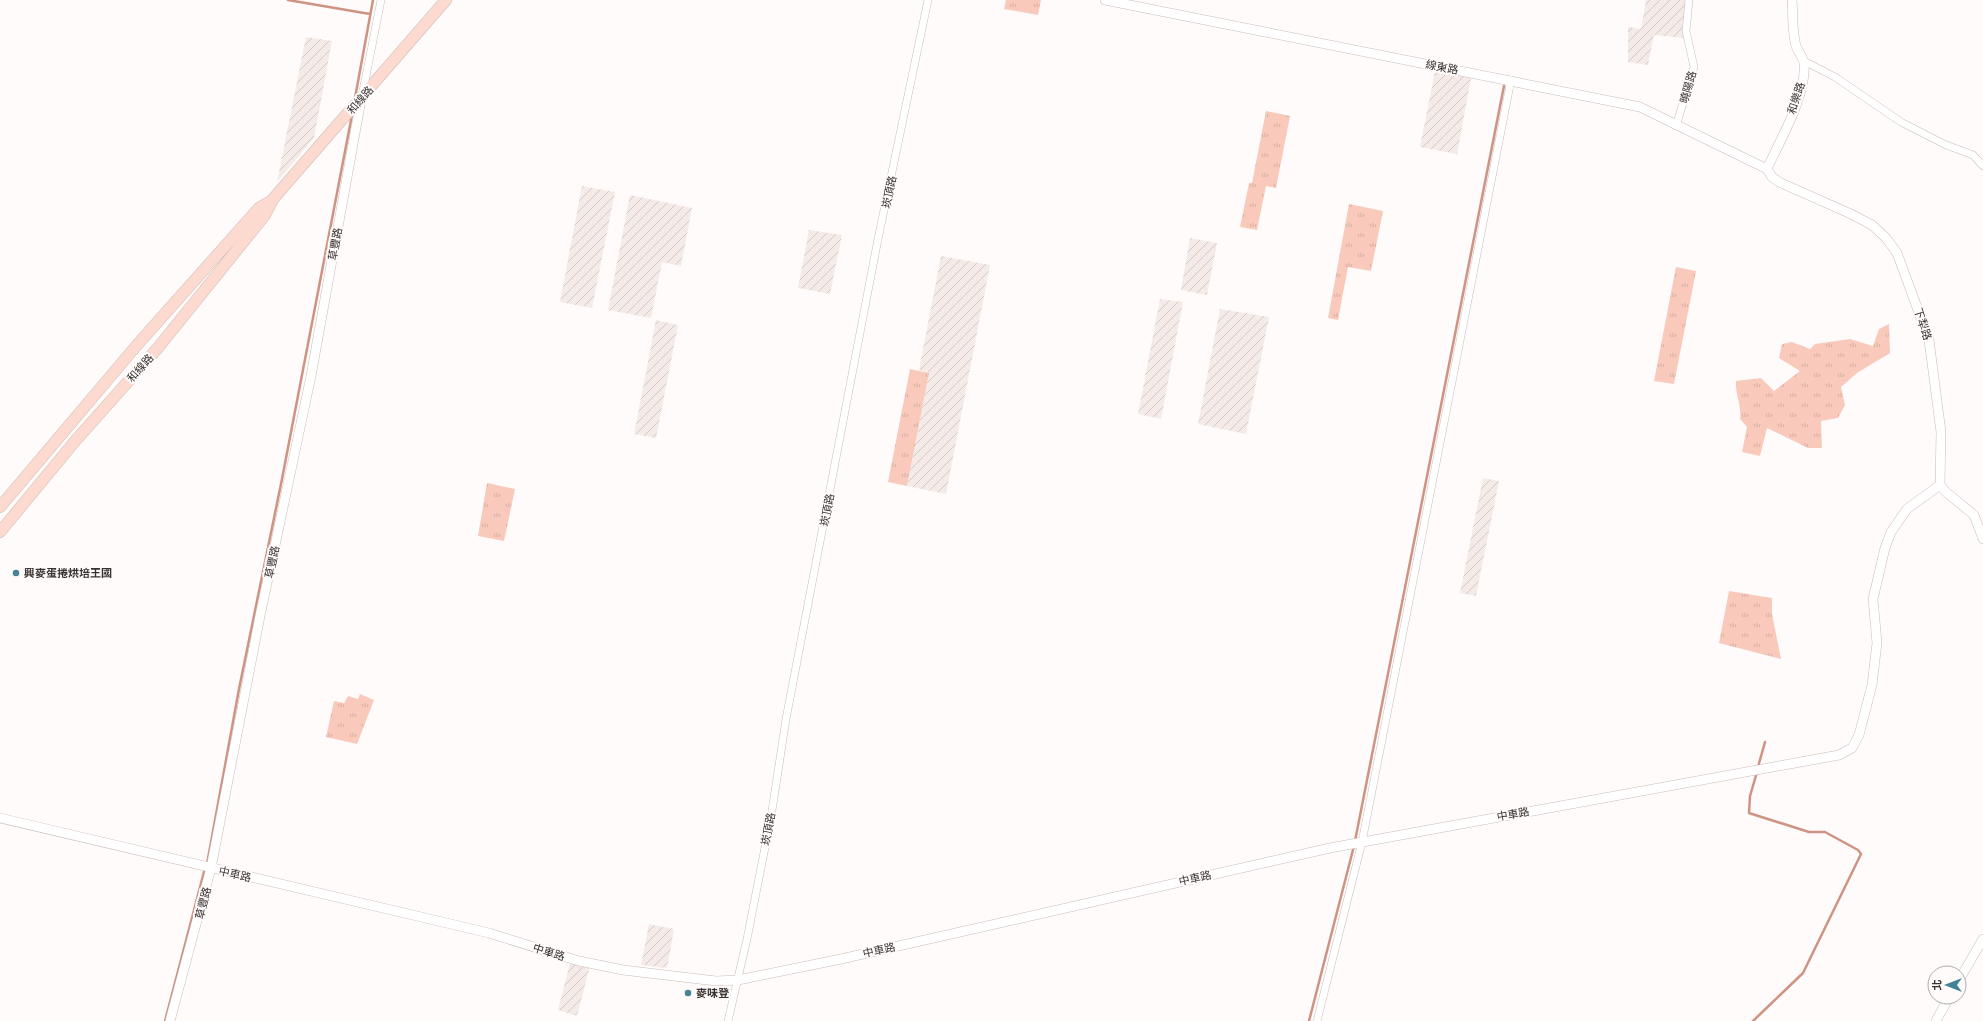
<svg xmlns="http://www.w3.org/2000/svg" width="1983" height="1021" font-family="'Titillium Web','Noto Sans TC',sans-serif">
<defs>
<pattern id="industrial-furrows" width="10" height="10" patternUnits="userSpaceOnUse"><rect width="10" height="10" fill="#f4eae7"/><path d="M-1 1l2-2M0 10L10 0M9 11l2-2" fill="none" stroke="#d2c9c6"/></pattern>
<pattern id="grass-tufts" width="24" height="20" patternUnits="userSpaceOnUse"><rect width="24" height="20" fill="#f9cabc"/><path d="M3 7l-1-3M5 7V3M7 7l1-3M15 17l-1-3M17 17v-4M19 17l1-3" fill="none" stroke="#d6aea2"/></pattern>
</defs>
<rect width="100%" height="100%" fill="#fefbfa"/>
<path fill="url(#industrial-furrows)" d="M1646,0h42l-4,38 -30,-3 -6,30 -20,-3v-35l13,2z
M306,37l26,4 -18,97 -37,44z
M1435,71l36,7 -14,76 -37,-7z
M582,186l33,6 -23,116 -32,-6z
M630,195l62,13 -11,58 -19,-4 -11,56 -43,-8z
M809,230l33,5 -12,59 -32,-6z
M1190,238l27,5 -10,52 -26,-5z
M941,256l49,9 -44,229 -39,-8 22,-113 -10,-3z
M1160,299l23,3 -22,117 -23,-5z
M1220,309l49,8 -23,117 -48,-10z
M656,320l22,5 -22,113 -22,-4z
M1483,478l16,3 -23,115 -16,-3z
M649,924l25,5 -7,39 -26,-3z
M570,963l20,3 -13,50 -19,-6z"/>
<path fill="url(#grass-tufts)" d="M1006,0h35l-3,15 -34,-6z
M1266,111l24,5 -14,72 -10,-2 -9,44 -17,-3 9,-44h3z
M1349,204l34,7 -12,60 -23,-4 -10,53 -10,-2z
M1676,267l20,4 -22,113 -20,-3z
M1889,324l1,29 -33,20 -16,14 4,18 -7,13 -17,3 1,27h-14l-41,-20 -7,28 -18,-4 5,-25 -7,-8c2,-14 -5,-24 -4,-38l25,-3 13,13 26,-20 -21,-13 3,-14 10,-2 18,7 5,-5 35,-5 23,7 6,-17z
M910,369l19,4 -22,113 -19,-4z
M487,483l28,6 -11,52 -26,-5z
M1729,591l43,7v16l9,45 -62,-16z
M360,694l14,6 -17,44 -31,-7 8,-36 10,2 4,-7 10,3z"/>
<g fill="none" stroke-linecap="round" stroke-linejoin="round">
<path stroke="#ce9382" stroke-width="2.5" d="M288,0l82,14
M355,98l18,-98
M1758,767l7,-25
M1355,841l149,-755
M207,864l32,-175 43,-210 70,-364
M165,1021l40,-153
M1309,1021l45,-175
M1753,1021l50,-48 58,-119 -3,-4 -33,-18h-16l-60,-19 1,-17 7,-24"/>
<g stroke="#cbbcb8" stroke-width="8">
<path id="minor" d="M1804,61l31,16 66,45 45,23 27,10 10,11
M362,96l19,-96
M1676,126l18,-59 -8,-36 3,-31
M728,1021l19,-82 24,-122 15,-98 92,-480 50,-239
M1317,1021l45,-179 149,-762"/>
</g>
<g stroke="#cbbcb8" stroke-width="10">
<path id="tertiary" d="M1105,0l535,107 127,62
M1767,169l5,8 7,5 72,32 21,11 14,13 11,15 32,87 12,92 -1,53 6,7 28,23 9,24
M1767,169c13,-29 40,-74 37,-106 -1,-6 -6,-11 -8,-17 -4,-14 -3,-32 -4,-46
M0,818l489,115 90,28 44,9 93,11 22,-1 103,-21 489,-111 509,-93 13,-7 7,-13 13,-50 5,-42 -4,-44 12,-51 6,-16 16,-23 33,-24
M1959,980l24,-41
M170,1021l41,-153 49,-252 51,-240 50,-276
M1936,1021l13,-24"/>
</g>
<g stroke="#cbbcb8" stroke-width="12">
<path id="secondary" d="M0,507l137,-162 122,-137 14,-8
M0,532l76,-92 81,-91 108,-134 8,-16 173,-199"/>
</g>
<use href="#minor" stroke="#fff" stroke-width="7"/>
<use href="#tertiary" stroke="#fff" stroke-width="9"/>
<use href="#secondary" stroke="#fddacf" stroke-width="11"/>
</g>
<g fill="#428495" stroke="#fefbfa" stroke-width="1.5">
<circle cx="16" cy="573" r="4"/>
<circle cx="688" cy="993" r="4"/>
</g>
<g text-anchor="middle" stroke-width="4" stroke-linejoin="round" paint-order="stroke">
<g font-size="11" fill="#383230" stroke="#fefbfa">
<text transform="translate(1442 67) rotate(11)" y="4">線東路</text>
<text transform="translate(1688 87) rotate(-74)" y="4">曉陽路</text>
<text transform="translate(1796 98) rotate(-72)" y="4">和樂路</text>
<text transform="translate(360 100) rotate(-49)" y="4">和線路</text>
<text transform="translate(889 192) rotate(-78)" y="4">崁頂路</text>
<text transform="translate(335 244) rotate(-80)" y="4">草豐路</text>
<text transform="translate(1923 324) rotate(72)" y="4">下犁路</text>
<text transform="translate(140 368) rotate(-48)" y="4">和線路</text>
<text transform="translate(827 510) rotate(-79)" y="4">崁頂路</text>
<text transform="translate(272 562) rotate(-78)" y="4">草豐路</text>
<text transform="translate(1513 814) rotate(-10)" y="4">中車路</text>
<text transform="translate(768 829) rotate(-79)" y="4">崁頂路</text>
<text transform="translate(235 874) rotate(13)" y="4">中車路</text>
<text transform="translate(1195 878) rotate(-13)" y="4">中車路</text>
<text transform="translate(203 903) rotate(-76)" y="4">草豐路</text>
<text transform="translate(879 950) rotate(-13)" y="4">中車路</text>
<text transform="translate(549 952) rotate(17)" y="4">中車路</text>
</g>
<g font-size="11" font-weight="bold" fill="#383230" stroke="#fefbfa" text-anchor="start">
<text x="24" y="577">興麥蛋捲烘培王國</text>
<text x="696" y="997">麥味登</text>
</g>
</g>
<g transform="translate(1947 985) rotate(270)"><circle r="19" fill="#fefbfa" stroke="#afaba9"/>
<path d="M0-3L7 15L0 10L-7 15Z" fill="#428495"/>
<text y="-6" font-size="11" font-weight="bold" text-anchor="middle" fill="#383230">北</text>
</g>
</svg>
